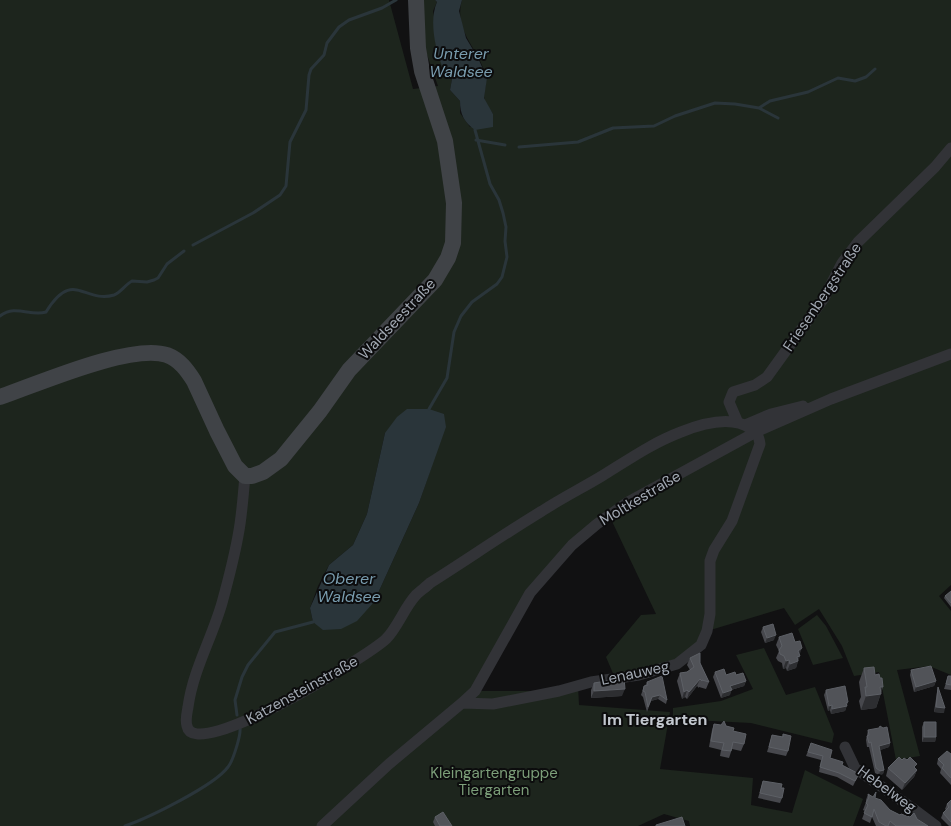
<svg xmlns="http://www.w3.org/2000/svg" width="951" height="826" font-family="'DM Sans',sans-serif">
<rect width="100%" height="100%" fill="#111112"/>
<path fill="#1d251d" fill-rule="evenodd" d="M0,0h389l24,89 25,-3 -14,-40 -2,-46h13l2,2 -4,9 10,56 9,12 -2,11 10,11v12l10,14 23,-13c-3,-5 -9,-12 -9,-18 0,-6 3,-13 2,-19 -6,-28 -33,-45 -24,-77h489v585l-12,11 12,15v64l-22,-9 -32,4 23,86 -24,4 -17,-88 -25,4 -12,-30 -23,-37 -24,16 -11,-17 -77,23 -30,33 -62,14 -9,-21 35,-42 15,-1 -47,-99 -63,57 -71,119h84l19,-6 1,20 91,7 -10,57 93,9 -2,27 41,8 13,-43 58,29 -10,27h-163l-1,-5 -25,-7 -26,12h-638zM385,433l47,32 -13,38 -45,99 -61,20 -3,-14 8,-22 11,-21 24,-20 14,-31z
M817,615l9,11 17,32 -30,7 -15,-36z
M764,648l22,47 29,-8 19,47 -2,9 -81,-20 -78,-4v-11l48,-7 32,-12 -17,-34z"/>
<path fill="#2a353a" d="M435,0h27l-3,11 7,27 12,20 9,20 -3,20 9,16v13l-18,3c-11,-8 -15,-16 -15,-29l-10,-11 2,-11c-3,-4 -8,-8 -10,-13 -7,-18 -13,-46 -5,-64z
M407,409h22l15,5 2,13 -27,76 -45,99 -17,19 -16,8 -18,1 -10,-8 -3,-14 19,-43 24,-20 14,-31 18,-81 12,-16z"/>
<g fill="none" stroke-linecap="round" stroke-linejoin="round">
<path stroke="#2a353a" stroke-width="3" d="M759,108l11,-7 38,-9 30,-14 17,3 11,-4 9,-8
M476,140l29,5
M519,147l59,-5 35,-14 41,-2 21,-10 40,-13 20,1 24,4 19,10
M193,245l60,-32 27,-18 6,-9 4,-44 16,-32 3,-35 2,-6 13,-14 3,-12 12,-16 10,-7 33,-12 14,-8
M0,316c15,-12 31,1 46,-4 27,-44 38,-8 68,-17 6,-2 11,-10 18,-14l15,1 7,-2 4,-2 9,-14 17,-13
M429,409l18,-31 7,-46 7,-16 11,-14 25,-18 5,-7 5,-20 -2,-16 1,-14 -3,-14 -4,-13 -9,-16 -15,-54
M237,715l-2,-15 7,-23 6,-12 27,-33 38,-10
M125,826c23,-8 89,-40 103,-59 5,-6 13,-32 12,-39"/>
<path stroke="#323337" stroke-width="11" d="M738,423l-9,-21 4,-10 22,-7 12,-8 57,-79 18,-35 16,-21 77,-75 16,-19
M745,425l26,-11 32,-8
M245,476c-2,20 -3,40 -7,60 -4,22 -10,45 -16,67 -10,35 -29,67 -34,104 -1,6 -3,13 -1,19 7,38 181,-70 199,-87 12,-12 18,-31 30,-44 4,-4 10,-8 14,-12 38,-24 74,-49 112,-72 20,-13 40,-23 60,-35 26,-16 50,-33 79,-44 20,-8 51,-17 70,-3 6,4 8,7 9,15l-28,77 -18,29 -4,11v53l-3,17 -6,14 -24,19 -38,11 -48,7 -32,9 -66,13 -31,-1
M845,747l10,21 57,40 24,18
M322,826l67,-62 73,-61 13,-12 55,-98 42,-48 25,-21 31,-22 128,-70 75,-33 120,-45"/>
<path stroke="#404347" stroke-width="16" d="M0,397c38,-13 131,-54 167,-42 13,5 20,15 27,26l23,50 18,35 10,10h7l11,-4 18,-13 39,-48 29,-41 86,-90 13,-22 5,-15 1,-40 -9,-62 -23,-70 -4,-23 -2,-48"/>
</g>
<path fill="#47484d" d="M951,591v16l-7,-9 1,-2z
M763,627l11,13 -9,3 -4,-11z
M779,637l20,19 -3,12 -9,3 -1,-3 -3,1 -1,-6 -4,-2 -2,-3 3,-7 -3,-6z
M690,658l10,5 9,19 -3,7 -7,-2v1l-2,-2 -10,13 -2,-2 -3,2 -5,-18 3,-8 7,-1 3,-2 -3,-5z
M864,668l16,10 3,9 -7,21 -15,2 -2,-9 2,-4 -2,-15z
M911,670l25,11 -2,5 -20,6 -4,-17z
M715,672l11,3h10l10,6 -2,5 -13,4 -1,5 -9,3 -8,-21z
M948,676h3v14l-7,-1z
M647,682l20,18 -1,4 -8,-5 -7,2 -4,11 -4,-15 -2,-2 3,-9h1z
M594,683l28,13 -31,2v-8z
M938,687l6,26 -10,-1 3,-20z
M826,690l22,12 -3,9 -14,3 -1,-4 -2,1 -4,-16z
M924,722l12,15 -1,5h-13v-15z
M714,724l12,2 7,5 11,13 -3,7 -9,-2 -3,9 -9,-2 1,-6 -12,-3 3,-17z
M868,730l22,13 -1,4 -9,3 4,20 -1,4 -4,1 -4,-2 -6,-26h-2l-1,-7z
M783,734l5,17 -2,5 -19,-4 5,-17 10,2z
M811,743l19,15 12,7 15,13 -4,8 -16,-9 -18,-5 2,-12 -15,-4z
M951,754v31l-11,-12 1,-4 -4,-5 1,-5z
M902,760l15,10 -3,7 -12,13 -16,-14 2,-8z
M763,781l18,7 1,10 -2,5 -22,-5z
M868,794l7,4 15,12 10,5 17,4 11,7h-52l-4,-9 -2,6 -8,-4 3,-8 -2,-1 3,-8v-2z
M951,800v26h-2l-8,-8 2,-5 3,-3 -1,-1 2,-5z
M435,817l17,9h-17l-2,-4z"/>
<path fill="#2d2e31" d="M776,635l-2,5 -9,3 2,-5z
M802,648l-3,8 -1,-5z
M800,656l-4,12 -9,3 3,-7 7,-7z
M789,660l-3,8 -3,1 3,-8z
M700,679l-3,7 -10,13 2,-7z
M746,681l-2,5 -13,4 -1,5 -9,3 2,-5 7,-7z
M936,681l-2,5 -20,6 2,-5z
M880,687h3l-7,21 -15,2 5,-14z
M625,689l-3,7 -31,2 3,-7z
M687,690l-2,7 -3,2 2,-7z
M660,695l-2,4 -8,2 2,-4z
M848,702l-3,9 -14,3 1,-5z
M832,705l-2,5 -2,1 1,-5z
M936,707l9,1 -1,5 -10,-1z
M924,737h12l-1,5h-13z
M890,743l-1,4 -11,4 1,-5z
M884,770l-1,4 -4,1 1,-4z
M917,770l-3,7 -12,13 3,-7z"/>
<path fill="#515358" stroke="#5d6066" d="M951,591v12l-6,-7z
M773,624l3,11 -9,3 -4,-11z
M792,633l3,9 5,-1 2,7 -4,3 2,5 -3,1 1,4 -8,3 -1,-4 -3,1 -2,-5 -4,-2 -1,-4 3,-4 -3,-9z
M700,653v10l9,19 -7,-2v1l-2,-2 -11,13 -2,-2 -3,2 -4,-19 7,-1 7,-5 -4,-9z
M931,666l5,15 -20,6 -5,-17z
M874,667l1,8 4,-1 1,4h2l1,9h-3l1,7 -15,2 -1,-9h2l-3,-19z
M724,669l2,6 9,-3 1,3 7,-2 3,8 -16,5 2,4 -9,3 -8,-21z
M662,676l5,24 -7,-5 -8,2 -4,10 -3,-15 -2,-1 1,-5 4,-1 -1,-3z
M948,676h3v9l-5,-1z
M624,678l1,11 -31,2v-8z
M845,686l3,16 -2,1 1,3 -15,3v-4l-3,1 -3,-16z
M938,687l7,21 -9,-1z
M724,721l2,5 8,2 -1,3 13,3 -2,10 -11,-2 -2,9 -9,-1 2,-7 -13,-2 3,-17 7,1z
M924,722h12v15h-12z
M880,726l3,2 4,-1 3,16 -11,3 5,24 -4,1 -4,-3 -5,-26 -2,1 -2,-7 2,-1 -1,-5 11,-2z
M783,734l8,2 -3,15 -19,-4 3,-12 11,2z
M811,743l21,7 -2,8 13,4 -1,3 17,9 -4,7 -16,-8 -19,-6 3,-11 -15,-4z
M947,751l4,3v24l-9,-10 2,-3 -6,-6z
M899,757l3,3 2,-2 3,2 3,-3 7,7 -3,3 3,3 -12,13 -17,-15z
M763,781l19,3 -1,4h3l-2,10 -22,-5z
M876,792l-1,6 6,2 9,10 10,5 1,-1 9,3 4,-4 3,6 11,7h-32l-6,-5 -2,5h-2l-7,-4 -5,-13 -2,8 -8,-4 4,-8 -2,-2 3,-6 -1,-3 5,3z
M951,800v22l-8,-9 6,-6 -2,-3z
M443,812l9,14h-12l-5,-9z
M682,817l3,9h-29v-1z"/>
<g text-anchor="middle" stroke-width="4" stroke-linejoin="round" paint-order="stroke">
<g font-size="15" fill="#a2a9b3" stroke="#0c0c0d">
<text transform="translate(822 297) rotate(-56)" y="5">Friesenbergstraße</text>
<text transform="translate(397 319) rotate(-47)" y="5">Waldseestraße</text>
<text transform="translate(640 498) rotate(-31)" y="5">Moltkestraße</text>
<text transform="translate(635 673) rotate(-12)" y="5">Lenauweg</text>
<text transform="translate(302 690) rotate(-29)" y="5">Katzensteinstraße</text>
<text transform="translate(887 789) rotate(36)" y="5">Hebelweg</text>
</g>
<g font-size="15" fill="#7c9e79" stroke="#0c0c0d">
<text x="494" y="778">Kleingartengruppe<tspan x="494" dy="17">Tiergarten</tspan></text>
</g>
<g font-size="16" font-style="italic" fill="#799cae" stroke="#0c0c0d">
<text x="461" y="59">Unterer<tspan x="461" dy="18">Waldsee</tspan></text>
<text x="349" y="584">Oberer<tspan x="349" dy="18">Waldsee</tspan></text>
</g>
<g font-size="16" font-weight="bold" fill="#c3c8cf" stroke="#0c0c0d">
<text x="655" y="725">Im Tiergarten</text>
</g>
</g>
</svg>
